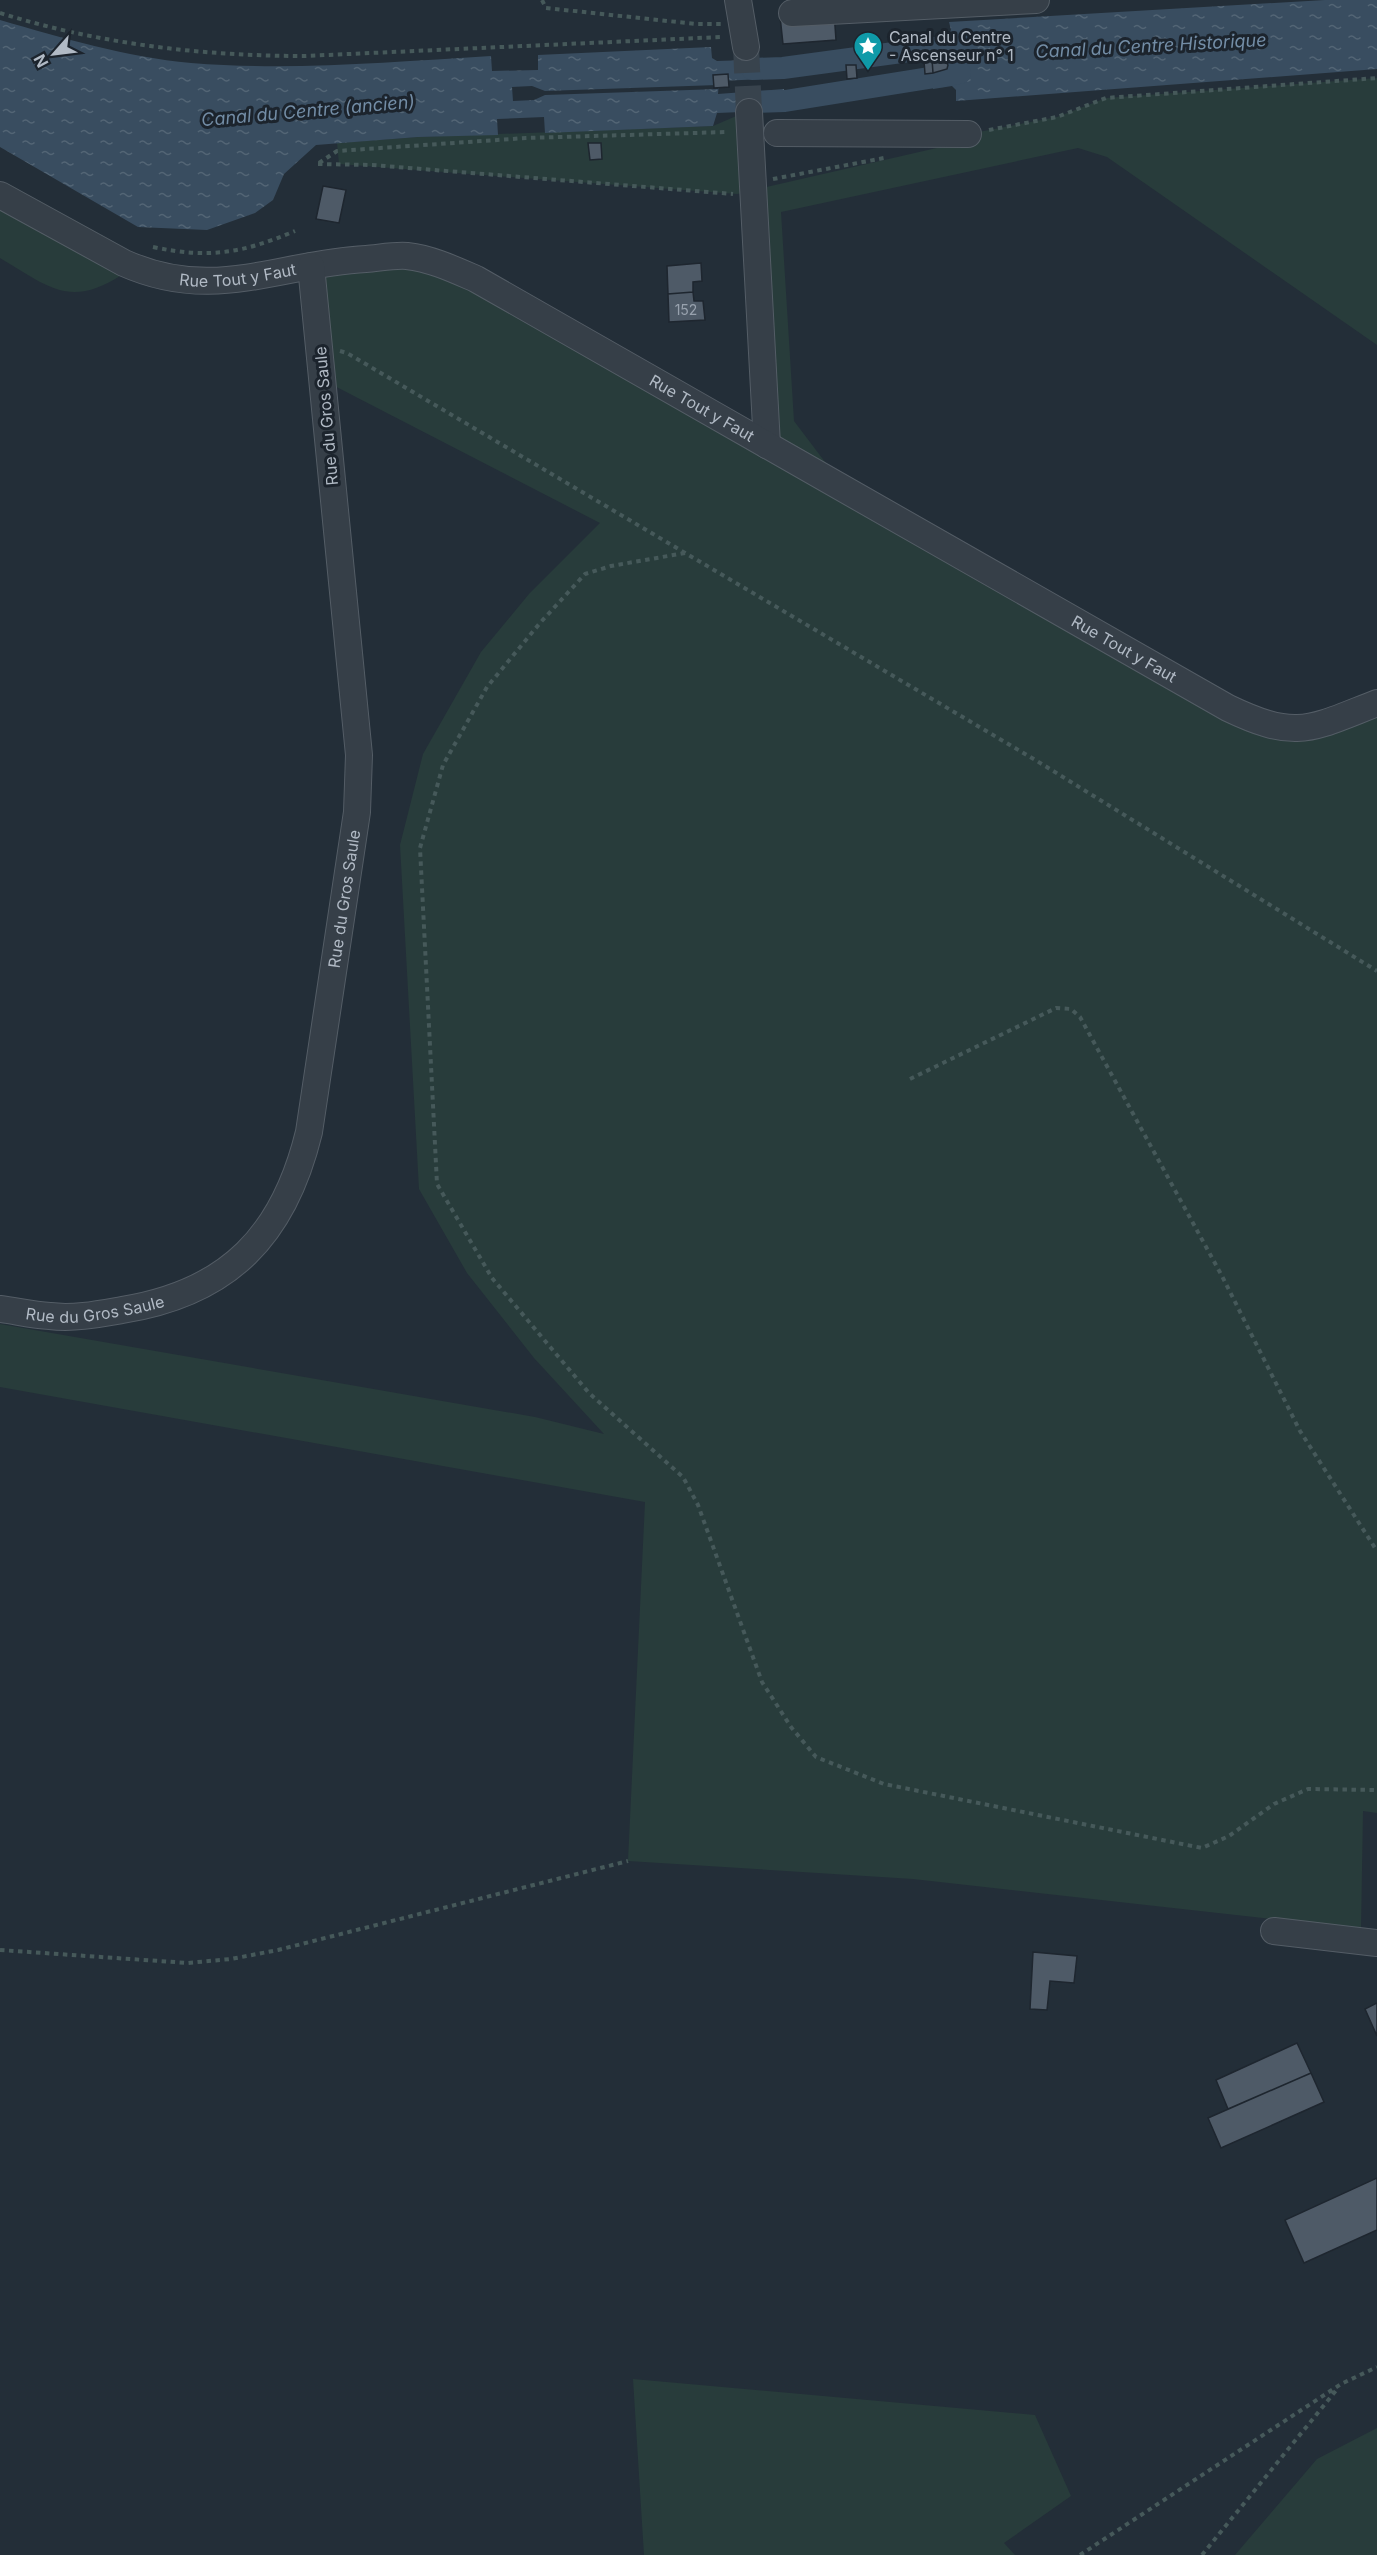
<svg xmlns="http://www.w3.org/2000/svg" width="1377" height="2555" font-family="Inter,sans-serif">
<defs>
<pattern id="water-ripples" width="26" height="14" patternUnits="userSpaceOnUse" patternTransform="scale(1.5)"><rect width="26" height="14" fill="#394d60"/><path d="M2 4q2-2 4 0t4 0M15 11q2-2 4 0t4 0" fill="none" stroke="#536575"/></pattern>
</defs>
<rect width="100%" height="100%" fill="#232e38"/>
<path fill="#283c3b" d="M1377,78v267l-270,-188 -29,-9 -297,64 13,209 53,70 412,232 118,-20v1110l-14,-2 -2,118 -448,-50 -285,-18 17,-359 -645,-115v-63l535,93 69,17 -70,-76 -67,-85 -48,-84 -19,-344 23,-91 58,-102 48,-58 71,-71 -277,-143 -12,-114 94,-10 361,188 -14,-253 -15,3 -398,-30 -2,-21 81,-6 295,-11 28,-12 12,76 188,-43 27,-13 89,-17 49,-19z
M0,195l123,79c-53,35 -74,13 -123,-16z
M633,2379l402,36 36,81 -67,47 11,12h-371z
M1377,2428v127h-142l82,-96z"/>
<path fill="url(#water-ripples)" d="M1325,0h52v69l-421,32v-11l-4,-4 -19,3 -1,-16 12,-1 4,-6 -1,-5 -15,-2 -2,-21 18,-3 3,-5 -2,-8z
M0,20c63,18 125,37 191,43 99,8 200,-1 300,-7l1,15 46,-1v-15l173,-8 1,11 5,3 65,-2 1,19 -64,3 -1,13 66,-5 2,21 -69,3 -4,13 -168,7 -1,-16 -47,2 1,16 -80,2 -102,8 -32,29 -11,26 -18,13 -48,17 -69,-3 -138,-80z"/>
<path fill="#232e38" d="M718,85v4l-173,6 -11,5 -21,1 -1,-14 20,-1 13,5z"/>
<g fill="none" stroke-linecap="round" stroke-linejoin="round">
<path stroke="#394d60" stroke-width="22" d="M752,69l31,-1 148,-20 30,-1
M755,102l30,-1 175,-28"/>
</g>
<path fill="#4e5a67" stroke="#1e262f" stroke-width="1.5" d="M834,12l2,28 -53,4 -3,-28z
M932,59l13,1 3,5 -1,4 -14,4z
M932,59l1,14 -8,1 -1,-13z
M846,65h10l1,13 -10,1z
M728,74l1,13 -15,1 -1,-13z
M588,143h13l1,16 -12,1z
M323,186l23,4 -7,33 -23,-4z
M701,263l1,18 -9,1v10l-25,2 -1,-28z
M693,292l1,9h9l2,19 -36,2 -1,-28z
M1033,1952l44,4 -3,27 -24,-2 -3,29 -17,-1z
M1377,2003v33l-12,-27z
M1297,2043l14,30 -83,36 -12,-29z
M1311,2073l13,29 -103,46 -13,-30z
M1377,2178v52l-73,33 -19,-43z"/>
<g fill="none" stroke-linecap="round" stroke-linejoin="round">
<path stroke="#38434d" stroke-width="26" stroke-dasharray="26 13" stroke-linecap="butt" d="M746,47l3,65"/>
<g stroke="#545d66" stroke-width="28">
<g id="minor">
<path d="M738,0l8,47"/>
<path d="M792,13l244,-13"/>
<path d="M749,112l18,333"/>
<path d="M777,133l191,1"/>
<path id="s1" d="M0,195l124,68c90,40 152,1 242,-4 13,-1 28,-4 41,-3 25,3 46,13 69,23l752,429c69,33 82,21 149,-5"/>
<path id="s2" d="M0,1309c16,2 33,6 50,7 24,3 49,-2 72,-6 107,-17 162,-75 187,-178l48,-320 2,-57 -48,-489"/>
<path d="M1274,1931l103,12"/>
</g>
</g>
<path stroke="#46595a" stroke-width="4" stroke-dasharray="4.5 4.5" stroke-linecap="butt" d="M542,0l4,8 150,16h25
M0,13c99,31 202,43 305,43l416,-19
M989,130l68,-13 49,-19 271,-20
M319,163l18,-12 189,-13 201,-6
M318,164l54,1 361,29
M773,179l111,-21
M153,247c56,12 90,6 142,-16
M340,351l7,2 690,408 340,210
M685,553l-74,13 -26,8 -45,49 -53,64 -44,78 -23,83 17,336 55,94 97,115 94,84 15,28 64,177 29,45 25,30 68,27 318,64 27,-12 45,-32 34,-15 69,1
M910,1079l146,-71 15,1 9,8 142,259 78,155 77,120
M0,1950l188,13 43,-4 47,-9 350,-89
M1080,2555l261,-171 36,-17
M1202,2555l136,-167"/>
<use href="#minor" stroke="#363f48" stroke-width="26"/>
</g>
<defs>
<g id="sight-pin" transform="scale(1.5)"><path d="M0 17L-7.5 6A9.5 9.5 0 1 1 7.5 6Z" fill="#0f9aa8" stroke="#1c242d"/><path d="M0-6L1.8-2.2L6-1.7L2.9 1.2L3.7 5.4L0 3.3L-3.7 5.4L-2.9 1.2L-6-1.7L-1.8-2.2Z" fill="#fff"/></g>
</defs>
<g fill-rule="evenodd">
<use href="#sight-pin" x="868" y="46"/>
</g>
<g text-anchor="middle" stroke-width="6" stroke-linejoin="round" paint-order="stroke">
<g font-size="14" fill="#98a2ae">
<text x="686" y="315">152</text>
</g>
<g font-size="16" fill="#b1bac5" stroke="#1c242d" text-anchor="start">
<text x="889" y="43">Canal du Centre<tspan x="889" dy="18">- Ascenseur n° 1</tspan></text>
</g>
<g font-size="16" fill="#b1bac5" stroke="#1c242d">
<text dy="6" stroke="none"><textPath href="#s1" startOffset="258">Rue Tout y Faut</textPath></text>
<text dy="6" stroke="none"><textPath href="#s1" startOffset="762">Rue Tout y Faut</textPath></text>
<text transform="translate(326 416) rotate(-95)" y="6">Rue du Gros Saule</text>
<text dy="6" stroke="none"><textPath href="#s1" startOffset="1248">Rue Tout y Faut</textPath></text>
<text dy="6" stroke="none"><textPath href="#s2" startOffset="636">Rue du Gros Saule</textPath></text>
<text dy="6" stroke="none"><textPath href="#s2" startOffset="96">Rue du Gros Saule</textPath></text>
</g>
<g font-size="18" font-style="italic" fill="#738da6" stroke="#1c242d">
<text transform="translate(1151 46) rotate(-3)" y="6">Canal du Centre Historique</text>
<text transform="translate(308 111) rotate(-5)" y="6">Canal du Centre (ancien)</text>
</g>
</g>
<g transform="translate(54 54) rotate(242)" stroke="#1c242d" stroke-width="4.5" paint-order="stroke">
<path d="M0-4.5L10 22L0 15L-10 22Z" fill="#b1bac5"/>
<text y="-9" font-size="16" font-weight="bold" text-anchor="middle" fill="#b1bac5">N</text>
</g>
</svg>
